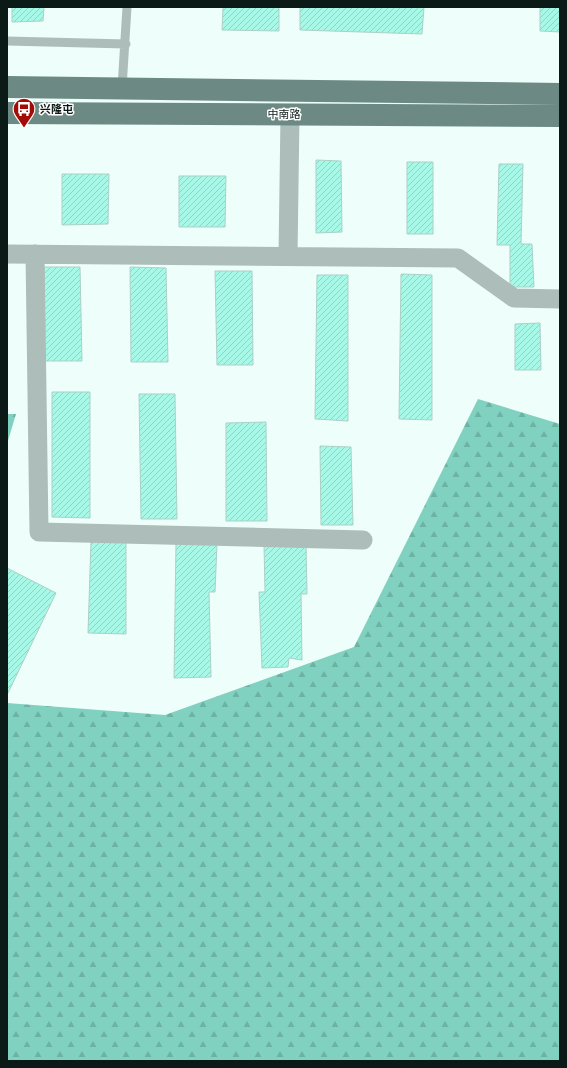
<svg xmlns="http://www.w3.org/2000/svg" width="567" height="1068" font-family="'Noto Sans','Noto Sans SC',sans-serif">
<defs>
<pattern id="forest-firs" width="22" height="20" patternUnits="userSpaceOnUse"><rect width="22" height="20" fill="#80d1c0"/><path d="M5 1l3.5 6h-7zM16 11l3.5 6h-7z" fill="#6db3a4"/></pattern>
<pattern id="building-hatch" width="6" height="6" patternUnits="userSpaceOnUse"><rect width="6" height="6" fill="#a7f8e6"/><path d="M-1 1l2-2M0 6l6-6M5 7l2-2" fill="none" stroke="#8ed4c5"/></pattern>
</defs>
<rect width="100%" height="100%" fill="#eefefa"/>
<path fill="url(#forest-firs)" d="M478,399l82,25v637h-553v-358l158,12 189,-68z
M7,414h9l-9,30z"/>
<path fill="url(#building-hatch)" stroke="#abd1c8" d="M12,7h32l-1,14 -31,1z
M223,7h56v24l-57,-1z
M300,7h124l-2,27 -122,-4z
M540,7h20v25l-20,-1z
M316,160l25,1 1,71 -26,1z
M407,162h26v72h-26z
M499,164h24l-2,80h11l2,43h-24v-42h-13z
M62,174h47l-1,50 -46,1z
M179,176h47l-1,51h-46z
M44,267h36l2,94h-37z
M130,267l36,1 2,94h-37z
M215,271h37l1,94h-36z
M401,274l31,1v145l-33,-1z
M317,275h31v146l-33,-2z
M540,323l1,47h-26v-46z
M52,392h38v126l-38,-1z
M139,394h36l2,125h-36z
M266,422l1,99h-41v-98z
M320,446l31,1 2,78h-32z
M91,541l35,1v92l-38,-1z
M176,543l41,1 -2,48h-6l2,85 -37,1z
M264,544h42l1,50h-6l1,66 -13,-2 -1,9 -26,1 -3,-76h6z
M7,568l49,25 -48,100h-1z"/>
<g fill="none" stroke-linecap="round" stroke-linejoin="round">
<path stroke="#adbdb9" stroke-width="9" d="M7,41l119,3
M122,88l5,-81"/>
<path stroke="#adbdb9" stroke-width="19" d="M7,254l451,4 56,40 46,1
M35,254l4,278 324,8
M288,256l2,-142"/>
<path stroke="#6c8a83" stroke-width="22" d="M7,87l553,7
M7,113l553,3"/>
</g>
<defs>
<g id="bus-pin" transform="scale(1.15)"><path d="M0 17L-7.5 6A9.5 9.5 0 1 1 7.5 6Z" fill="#a30b05" stroke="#fff"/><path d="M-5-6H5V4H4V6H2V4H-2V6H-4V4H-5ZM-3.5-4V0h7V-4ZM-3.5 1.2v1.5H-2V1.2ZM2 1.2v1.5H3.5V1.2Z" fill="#fff"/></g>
</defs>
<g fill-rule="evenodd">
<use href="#bus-pin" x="24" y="109"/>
</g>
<g text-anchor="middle" stroke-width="3" stroke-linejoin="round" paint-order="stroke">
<g font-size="11" font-weight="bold" fill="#0b1a17" stroke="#fff" text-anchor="start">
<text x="40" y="113">兴隆屯</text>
</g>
<g font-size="11" fill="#0b1a17" stroke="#fff">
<text x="284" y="118">中南路</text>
</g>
</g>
<rect width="567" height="1068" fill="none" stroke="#0b1a17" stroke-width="16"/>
</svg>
